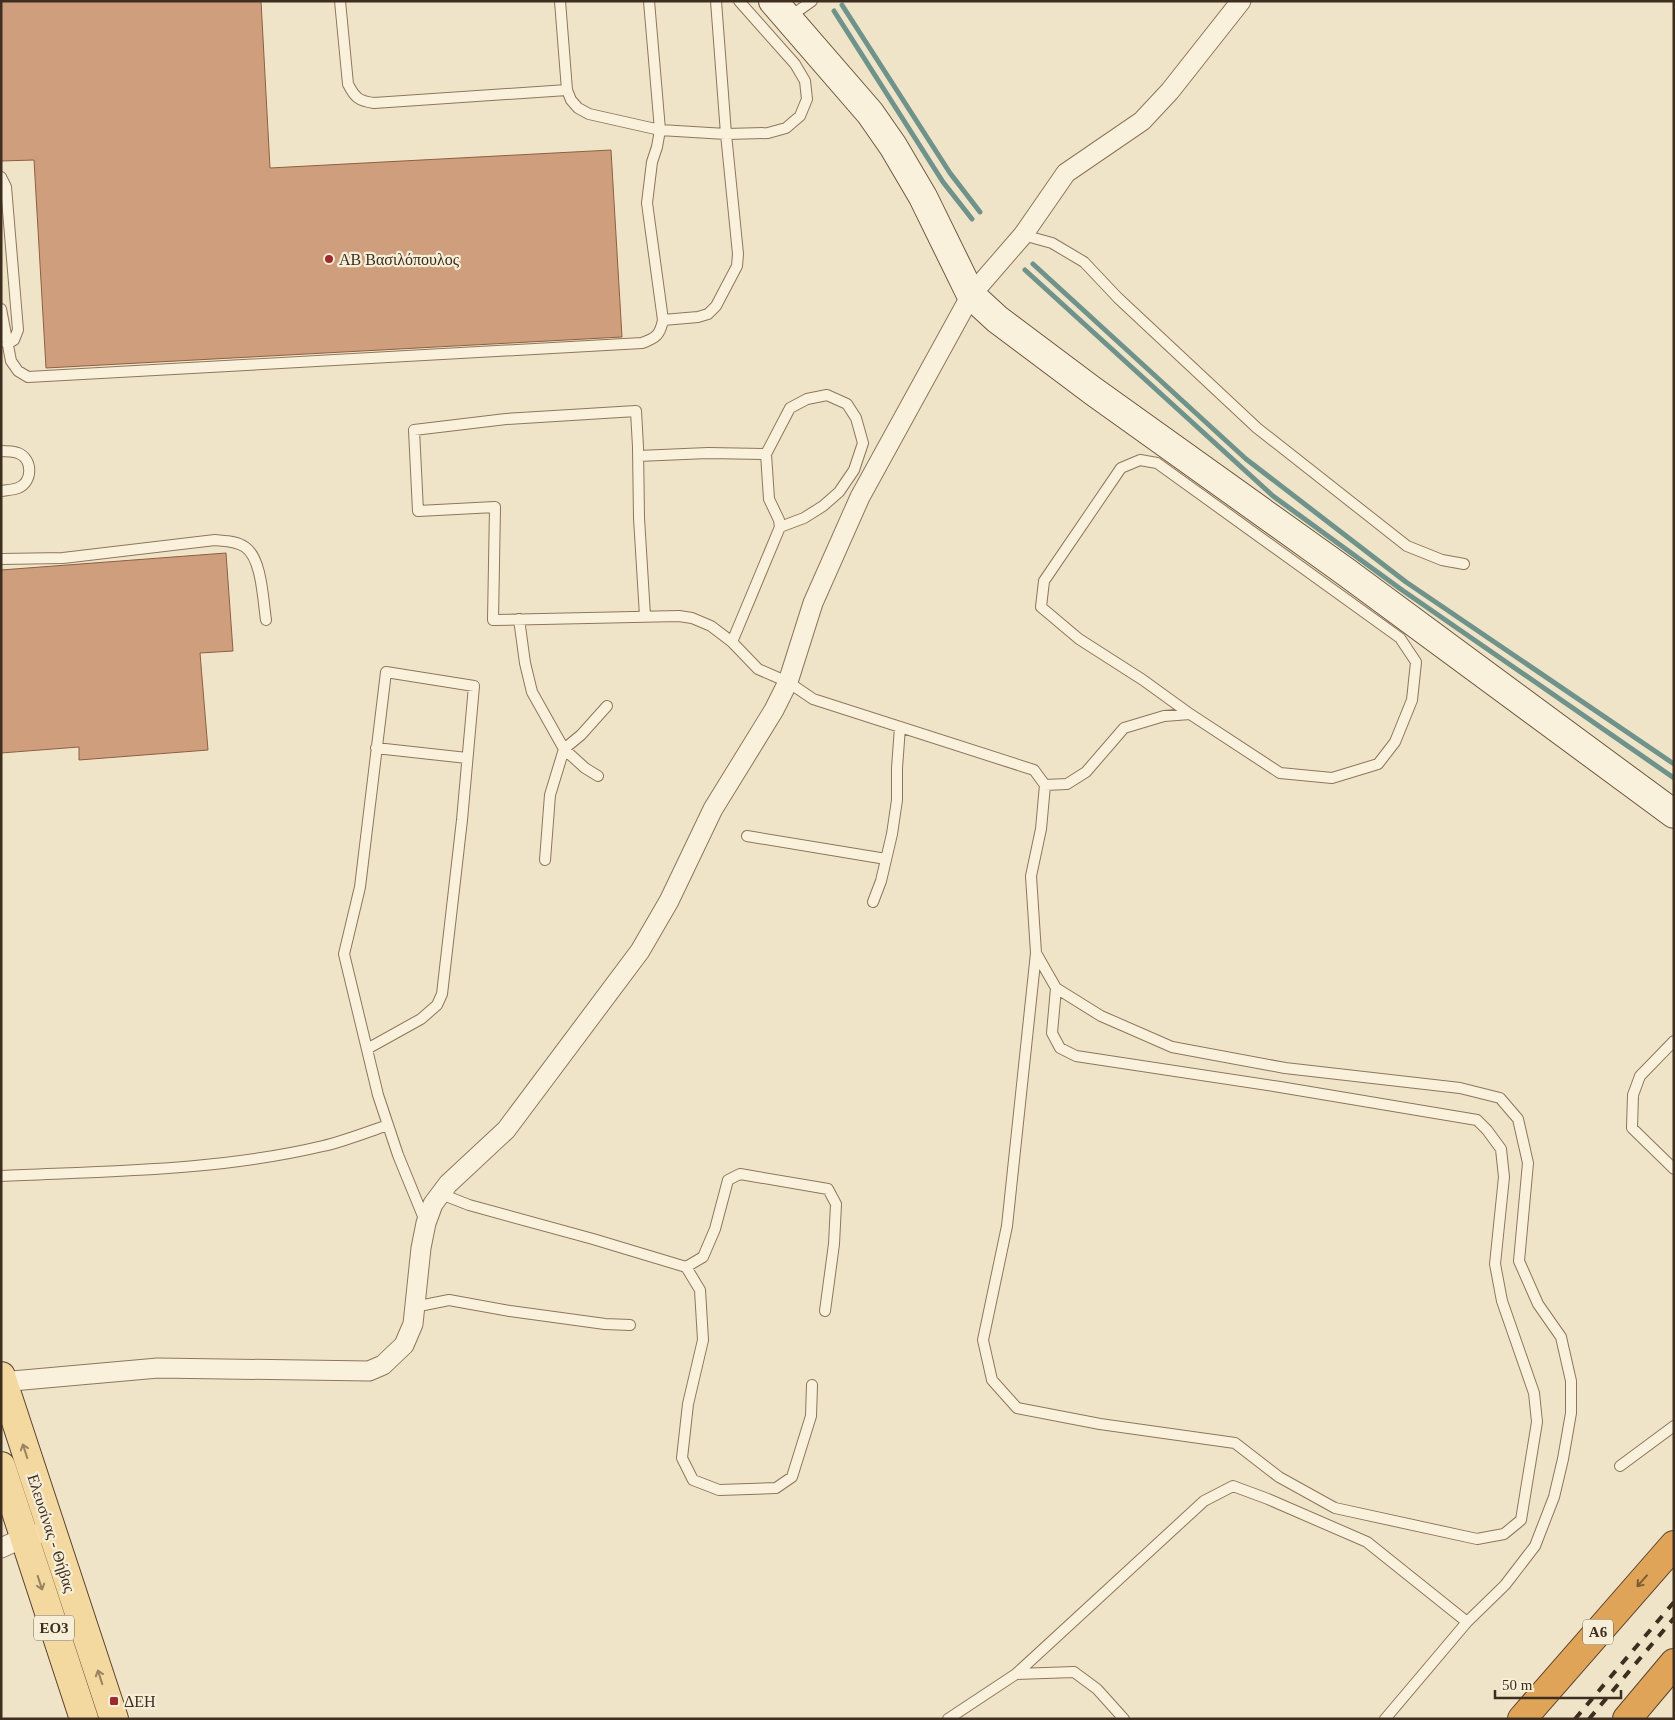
<svg xmlns="http://www.w3.org/2000/svg" width="1675" height="1720" font-family="'Times New Roman',serif">
<rect width="100%" height="100%" fill="#f0e4c8"/>
<g fill="none" stroke-linecap="round" stroke-linejoin="round">
<path stroke="#6f938a" stroke-width="5" d="M842,5l108,168 30,39
M834,11l109,171 29,37
M1033,264l213,195 160,123 268,182
M1025,270l248,226 129,94 272,188"/>
</g>
<path fill="#cf9f7d" stroke="#8d5f41" d="M1,1h260l9,167 341,-18 11,187 -576,31 -12,-208 -33,1z
M226,553l7,98 -33,2 8,97 -129,10v-13l-78,6v-183z"/>
<g fill="none" stroke-linecap="round" stroke-linejoin="round">
<g stroke="#8d765c" stroke-width="12">
<path id="lane" d="M340,1l8,83c7,14 11,17 26,19l193,-13
M560,1l7,89 4,10 7,8 11,6 71,16 66,4 42,-1 18,-5 14,-12 7,-17 -2,-18 -10,-17 -56,-63
M788,18l24,-17
M1,177l5,10 12,143 -4,10 -7,4
M1023,235l29,8 32,19 34,36 139,130 150,118 35,14 22,4
M1,309l10,52 7,10 10,6 614,-34c14,-5 18,-8 21,-23l-16,-117 5,-41 5,-15 3,-17 -11,-129
M663,320l35,-3 10,-3 8,-8 21,-40 1,-12 -12,-120 -10,-133
M1,451c6,0 11,0 17,2 15,6 15,29 0,35 -5,2 -11,2 -17,3
M638,456l70,-3 58,1
M1,559l62,-1 152,-18c10,1 22,1 30,7 17,11 18,54 21,73
M645,616l-6,-98 -1,-71 -2,-36 -130,8 -92,11 4,81 77,-4 -2,113 186,-4 13,2 19,8 21,16 26,27 30,13 25,17 221,71 11,15 -4,44 -10,47 5,77 20,35 45,28 71,31 113,21 175,20 40,10 18,21 10,44 -9,98 19,43 23,33 10,44v32l-8,46 -9,38 -19,49 -30,39 -38,37 -82,97
M519,619l6,44 7,29 32,57 21,19 13,8
M732,642l48,-115 -1,-7 -10,-21 -3,-45 24,-46 17,-9 20,-4 20,9 9,14 7,25 -9,27 -15,22 -16,14 -19,12 -24,9
M376,748l91,10
M1045,785l22,-1 19,-12 38,-44 40,-12 26,-2 90,59 52,5 46,-14 17,-22 17,-42 4,-38 -16,-24 -243,-175 -17,-3 -19,8 -77,113 -3,26 38,32 64,41 47,34
M747,836l139,23
M545,860l5,-65 14,-46 17,-14 26,-29
M873,902l8,-21 11,-47 5,-34v-32l3,-41
M1036,953l-29,273 -24,114 9,40 25,28 83,16 135,19 44,34 56,31 142,31 27,-5 17,-14 16,-98 -3,-29 -32,-92 -7,-37 9,-87 -3,-28 -14,-19 -10,-10 -197,-33 -204,-31 -16,-8 -8,-15 4,-45
M1674,1041l-34,35 -7,19 -1,33 42,41
M367,1049l54,-30 16,-14 5,-11 20,-174 12,-134 -88,-14 -26,215 -16,67 34,141 20,60 27,66
M1,1176c107,-5 217,-5 322,-30 22,-5 44,-14 65,-21
M441,1194l28,11 124,34 93,28 14,23 3,50 -15,64 -6,54 11,22 26,10 57,-2 16,-11 19,-61 1,-31
M686,1267l17,-10 12,-28 13,-49 12,-6 88,15 8,15 -2,40 -9,67
M414,1307l35,-7 61,11 95,13 25,1
M1620,1466l54,-40
M1016,1674l58,-2 23,17 27,30
M948,1719l68,-45 188,-173 29,-15 35,13 99,43 100,80"/>
</g>
<g stroke="#8d765c" stroke-width="21">
<path id="street" d="M1,1382l157,-14 211,3 14,-6 21,-20 9,-21 8,-76 5,-25 7,-19 15,-20 58,-54 134,-179 29,-50 44,-92 61,-99 14,-28 25,-79 47,-106 111,-202 52,-60 43,-62 76,-52 28,-30 71,-90
M1,1548l24,-11 27,-7"/>
</g>
<g stroke="#6f573f" stroke-width="30">
<path id="secondary" d="M773,1l97,112 23,33 30,51 48,98 26,24 96,72 253,181 328,242"/>
</g>
<g stroke="#5b4430" stroke-width="30">
<path id="primary" d="M1,1376l113,343
M1,1466l83,253"/>
</g>
<g stroke="#5b4430" stroke-width="30">
<path id="highway" d="M1522,1719l152,-174
M1627,1719l47,-56"/>
</g>
<use href="#lane" stroke="#faf1dc" stroke-width="10"/>
<use href="#street" stroke="#faf1dc" stroke-width="19"/>
<use href="#secondary" stroke="#faf1dc" stroke-width="28"/>
<use href="#primary" stroke="#f3d9a0" stroke-width="28"/>
<use href="#highway" stroke="#e0a458" stroke-width="28"/>
<path stroke="#3d2e20" stroke-width="4" stroke-dasharray="9 9" stroke-linecap="butt" d="M1575,1719l99,-117
M1589,1719l85,-101"/>
</g>
<defs><path id="oneway-shaft" d="M-6 0H5M1.5-3L5.5 0L1.5 3" fill="none" stroke-width="1.6" stroke-linecap="round" stroke-linejoin="round" transform="scale(1.25)"/></defs>
<g stroke="#988460">
<use href="#oneway-shaft" transform="translate(25 1451) rotate(-108)"/>
<use href="#oneway-shaft" transform="translate(40 1583) rotate(72)"/>
<use href="#oneway-shaft" transform="translate(100 1677) rotate(-108)"/>
</g>
<use stroke="#7e5d36" href="#oneway-shaft" transform="translate(1642 1581) rotate(131)"/>
<g fill="#9e2a2b" stroke="#f7eed8" stroke-width="2">
<circle cx="329" cy="259" r="5"/>
<rect x="109" y="1696" width="10" height="10" rx="2.5"/>
</g>
<g text-anchor="middle" stroke-width="4.5" stroke-linejoin="round" paint-order="stroke">
<g fill="#f7eed8" stroke="#756857" stroke-width="1">
<rect x="34" y="1615.5" width="40" height="25" rx="4"/>
<rect x="1583" y="1619.5" width="30" height="25" rx="4"/>
</g>
<g font-size="15" font-weight="bold" fill="#3d2e20">
<text x="54" y="1633">ΕΟ3</text>
<text x="1598" y="1637">Α6</text>
</g>
<g font-size="16" fill="#3d2e20" stroke="#f7eed8" text-anchor="start">
<text x="339" y="265">ΑΒ Βασιλόπουλος</text>
<text x="124" y="1707">ΔΕΗ</text>
</g>
<g font-size="16" fill="#3d2e20" stroke="#f7eed8">
<text transform="translate(52 1533) rotate(72)" y="6">Ελευσίνας - Θήβας</text>
</g>
</g>
<rect width="1675" height="1720" fill="none" stroke="#3d2e20" stroke-width="5"/>
<path d="M1495 1690v8h126v-8" fill="none" stroke="#3d2e20" stroke-width="2.5"/>
<text x="1502" y="1690" font-size="15" fill="#3d2e20" stroke="#f7eed8" stroke-width="4" paint-order="stroke">50 m</text>
</svg>
